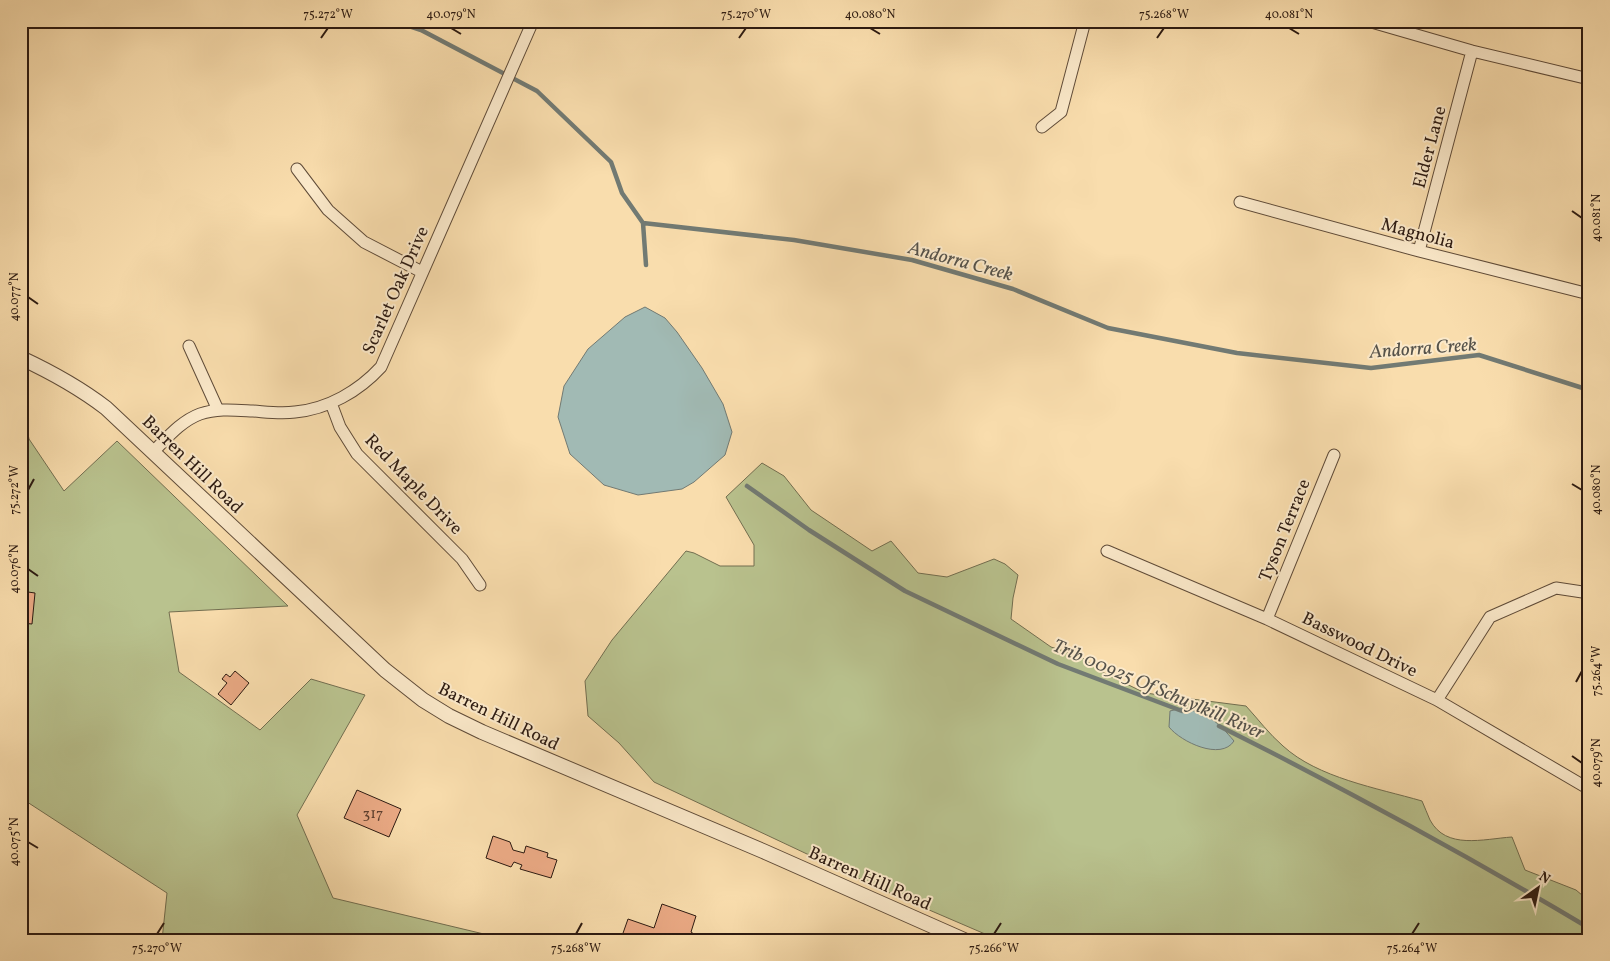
<svg xmlns="http://www.w3.org/2000/svg" width="1610" height="961" font-family="Vollkorn,serif">
<rect width="100%" height="100%" fill="#f9ddad"/>
<filter id="stains"><feTurbulence type="fractalNoise" baseFrequency=".004" numOctaves="4"/><feColorMatrix values="0 0 0 0 .2 0 0 0 0 .09 0 0 0 0 .02 0 0 0 .5 -.17"/></filter>
<radialGradient id="worn" r=".72"><stop offset=".6" stop-color="#630" stop-opacity="0"/><stop offset="1" stop-color="#630" stop-opacity=".3"/></radialGradient>
<path fill="#b9c28e" stroke="#726e50" d="M21,402l8,37 35,52 53,-50 171,165 -119,6 10,60 81,58 51,-51 54,16 -68,120 36,83 176,42h-347l5,-47 -146,-95z
M762,463l22,13 27,34 61,41 19,-10 27,32 29,4 47,-18 11,5 13,11 -5,23 -2,21 40,28 29,9 20,15 45,22 101,13c12,13 23,28 37,40 35,32 94,42 139,55 3,6 5,13 8,19 16,30 53,19 82,17l13,33 51,20 13,11v39h-590l-107,-46 -238,-112 -35,-39 -31,-27 -3,-35 27,-41 74,-89 8,2 26,13h34v-21l-28,-48z"/>
<path fill="#a1bab4" stroke="#727a73" d="M645,307l20,11 12,14 25,36 21,36 9,28 -7,23 -31,27 -12,7 -44,6 -34,-10 -34,-31 -12,-37 6,-31 24,-37 37,-32z
M1182,708c26,5 36,14 52,33 -13,20 -53,1 -65,-14l1,-16z"/>
<g fill="none" stroke-linecap="round" stroke-linejoin="round">
<path stroke="#727a73" stroke-width="4.5" d="M394,21l27,9 116,61 74,71 11,31 21,30 151,17 118,20 101,29 95,39 129,25 134,15 108,-13 110,35
M643,223l3,42
M747,486l62,44 96,61 153,73 124,47
M1219,726c126,63 249,130 370,202"/>
</g>
<path fill="#ebaa85" stroke="#2c1a11" d="M21,591l14,2 -3,31 -11,-1z
M235,671l14,12 -18,22 -13,-11 9,-11 -5,-4 4,-5 4,3z
M357,790l44,19 -12,28 -45,-19z
M493,836l17,6 3,8 11,3 2,-7 22,7 -1,4 10,3 -6,18 -31,-9 2,-4 -8,-3 -3,5 -25,-9z
M662,904l34,12 -5,16 7,5v3h-65l-11,-4 6,-17 26,9z"/>
<g fill="none" stroke-linecap="round" stroke-linejoin="round">
<g stroke="#5f4b38" stroke-width="13">
<path id="minor" d="M1368,21l104,30 117,28
M1042,127l19,-15 24,-91
M297,169l31,41 36,32 58,30
M1240,202l179,49 170,43
M1419,251l53,-200
M189,346l29,64
M331,403l9,24 17,27 105,105 18,26
M153,452c14,-14 28,-31 47,-38 17,-6 35,-4 53,-3 14,1 28,3 42,1 33,-3 64,-21 86,-45l152,-346
M1107,551l160,68 170,81 152,89
M1267,619l67,-164
M1437,700l53,-83 66,-29 33,5"/>
</g>
<g stroke="#5f4b38" stroke-width="16">
<path id="tertiary" d="M21,358c30,14 59,30 85,50l279,262 38,30 26,16 33,16 281,119 201,89"/>
</g>
<use href="#minor" stroke="#fbe9ca" stroke-width="11"/>
<use href="#tertiary" stroke="#fbe9ca" stroke-width="14"/>
</g>
<path fill="none" stroke="#2c1a11" stroke-width="2" d="M451,28l10,6M870,28l10,6M1289,28l10,6M321,38l7,-10M739,38l7,-10M1157,38l7,-10M1572,211l10,7M28,297l10,7M1572,484l10,6M28,490l6,-11M28,569l10,7M1576,682l6,-11M1572,756l10,7M28,842l10,6M157,934l7,-11M576,934l6,-11M994,934l7,-11M1412,934l7,-11"/>
<g text-anchor="middle" stroke-width="4" stroke-linejoin="round" paint-order="stroke">
<g font-size="15" fill="#5c3e2e">
<text x="373" y="818">317</text>
</g>
<g font-size="18" fill="#2c1a11" stroke="#fbe9ca">
<text transform="translate(1429 147) rotate(-75)" y="6">Elder Lane</text>
<text transform="translate(1418 233) rotate(15)" y="6">Magnolia</text>
<text transform="translate(395 290) rotate(-66)" y="6">Scarlet Oak Drive</text>
<text transform="translate(193 464) rotate(44)" y="6">Barren Hill Road</text>
<text transform="translate(414 484) rotate(46)" y="6">Red Maple Drive</text>
<text transform="translate(1284 530) rotate(-68)" y="6">Tyson Terrace</text>
<text transform="translate(1360 644) rotate(26)" y="6">Basswood Drive</text>
<text transform="translate(499 716) rotate(26)" y="6">Barren Hill Road</text>
<text transform="translate(870 878) rotate(24)" y="6">Barren Hill Road</text>
</g>
<g font-size="19" font-style="italic" fill="#55524a" stroke="#fbe9ca">
<text transform="translate(961 260) rotate(15)" y="7">Andorra Creek</text>
<text transform="translate(1423 347) rotate(-4)" y="7">Andorra Creek</text>
<text transform="translate(1159 688) rotate(23)" y="7">Trib 00925 Of Schuylkill River</text>
</g>
</g>
<rect width="1610" height="961" fill="none" stroke="#f9ddad" stroke-width="55"/>
<g transform="translate(1538 888) rotate(33)" stroke="#fbe9ca" stroke-width="4" paint-order="stroke">
<path d="M0-4L9 19L0 12L-9 19Z" fill="#2c1a11"/>
<text y="-8" font-size="14" font-weight="bold" text-anchor="middle" fill="#2c1a11">N</text>
</g>
<rect x="28" y="28" width="1554" height="906" fill="none" stroke="#2c1a11" stroke-width="2"/>
<g font-size="12" text-anchor="middle" fill="#2c1a11">
<text x="328" y="18">75.272°W</text>
<text x="451" y="18">40.079°N</text>
<text x="746" y="18">75.270°W</text>
<text x="870" y="18">40.080°N</text>
<text x="1164" y="18">75.268°W</text>
<text x="1289" y="18">40.081°N</text>
<text transform="translate(1596 218) rotate(-90)" y="4">40.081°N</text>
<text transform="translate(14 297) rotate(-90)" y="4">40.077°N</text>
<text transform="translate(14 490) rotate(-90)" y="4">75.272°W</text>
<text transform="translate(1596 490) rotate(-90)" y="4">40.080°N</text>
<text transform="translate(14 569) rotate(-90)" y="4">40.076°N</text>
<text transform="translate(1596 671) rotate(-90)" y="4">75.264°W</text>
<text transform="translate(1596 763) rotate(-90)" y="4">40.079°N</text>
<text transform="translate(14 842) rotate(-90)" y="4">40.075°N</text>
<text x="157" y="952">75.270°W</text>
<text x="576" y="952">75.268°W</text>
<text x="994" y="952">75.266°W</text>
<text x="1412" y="952">75.264°W</text>
</g>
<rect width="100%" height="100%" filter="url(#stains)"/>
<rect width="100%" height="100%" fill="url(#worn)"/>
</svg>
